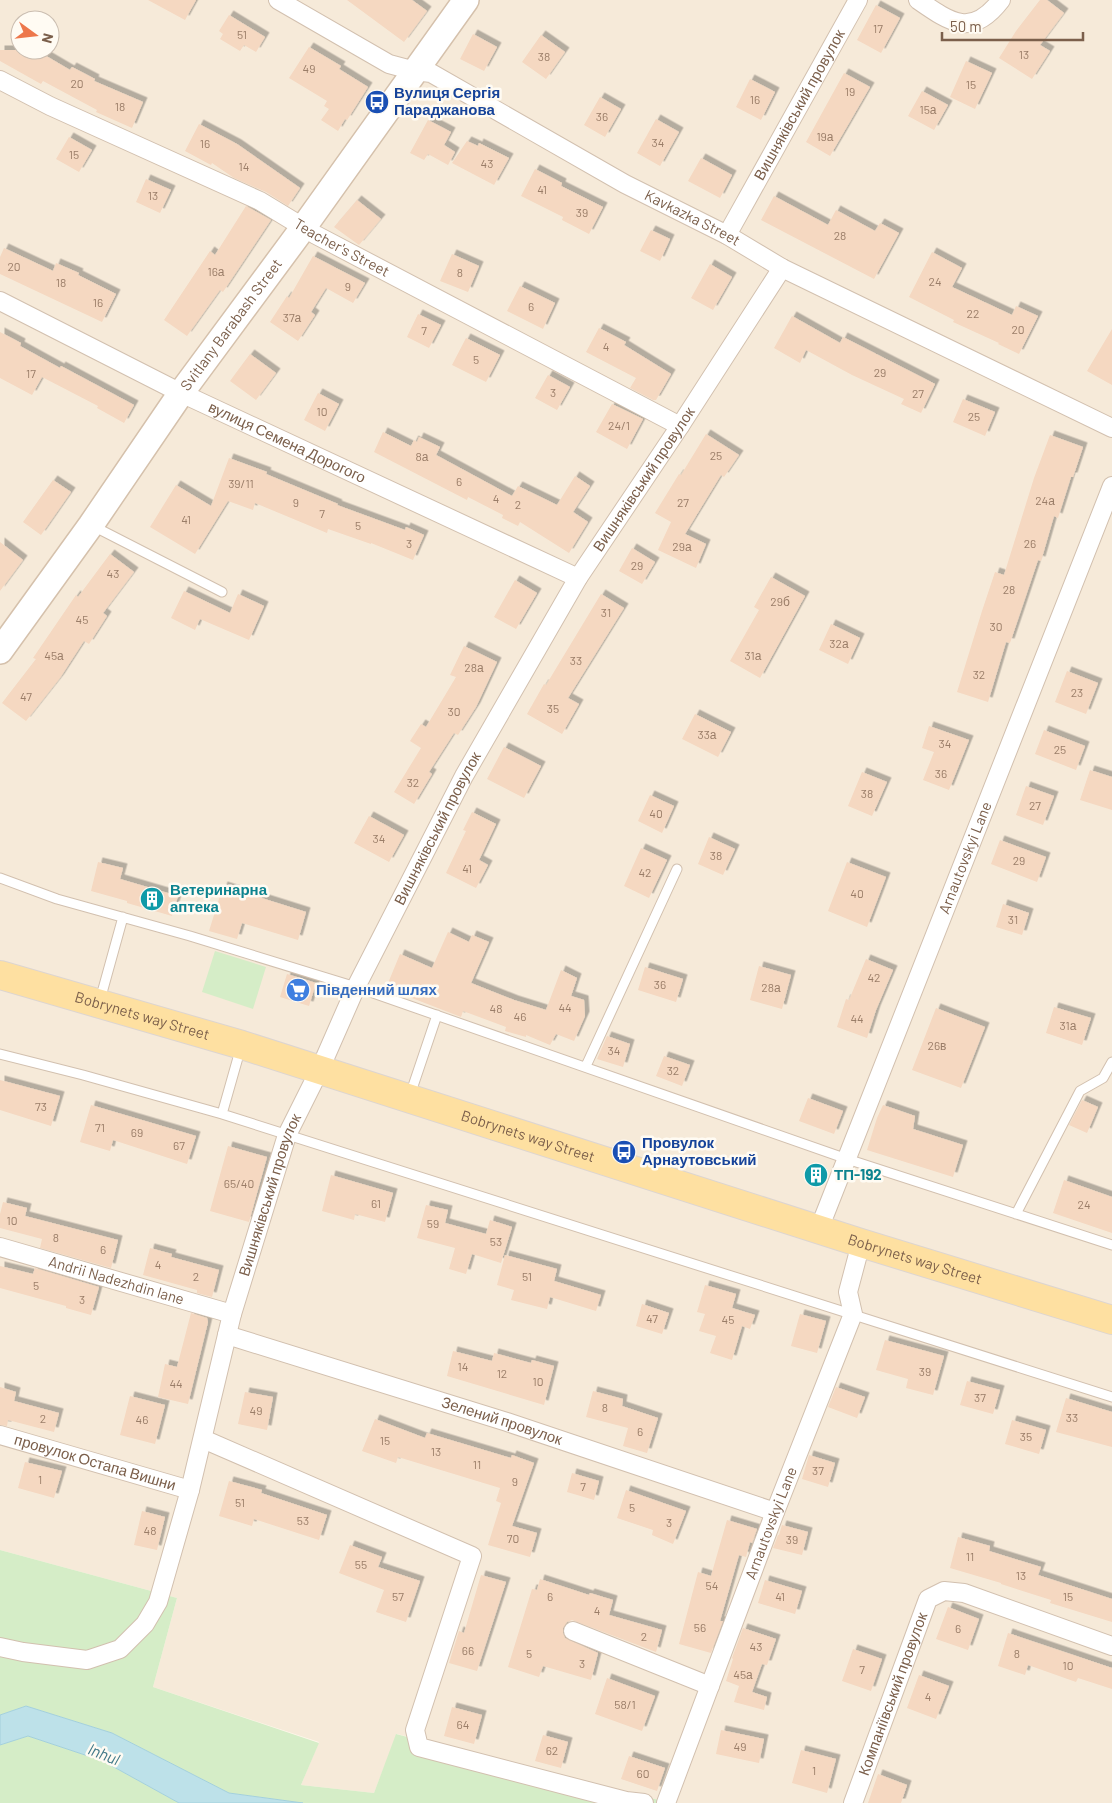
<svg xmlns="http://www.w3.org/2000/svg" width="1112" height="1803" font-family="Barlow,sans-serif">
<defs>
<filter id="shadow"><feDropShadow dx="4.5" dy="-4.5" stdDeviation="0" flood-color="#0004"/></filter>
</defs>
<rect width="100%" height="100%" fill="#fef7eb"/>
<path fill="#f6ead9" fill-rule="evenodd" d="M0,0h1112v1803h-439l-68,-15 -208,-54 -23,59 -73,-8 18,-43 -166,-55 24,-89 -177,-48zM20,20h30v30h-30z"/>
<path fill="#d5edc7" d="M215,951l51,16 -13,42 -51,-17z
M0,1550l177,48 -24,89 166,56 -18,42 73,8 22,-59 209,54 68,15h-370l-74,-10 -117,-60 -86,-27 -26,9z
M28,1736l75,25 76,42h-179v-58z"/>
<path fill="#bde1e9" stroke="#a3d0dc" d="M26,1706l86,27 117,60 74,10h-124l-76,-42 -75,-25 -28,9v-30z"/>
<path fill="#f5d8c1" filter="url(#shadow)" d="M148,0h48l-11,20z
M347,0h65l15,11 -23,31z
M1040,0h7l17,13 -24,32 10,6 -18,28 -33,-21 17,-27z
M876,5l24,13 -19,35 -24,-13z
M229,15l36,22 -9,15 -12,-7 -4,6 -20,-12 3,-5 -4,-3z
M473,34l24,13 -13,24 -24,-12z
M541,35l24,17 -19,27 -24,-17z
M309,47l32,19 -2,3 29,18 -21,33 -2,-1 -7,12 -17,-11 8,-11 -5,-3 3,-5 -38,-23z
M0,50h36l34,20 2,-3 23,12 -1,2 49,21 -11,26 -36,-16 1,-2 -54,-29 -2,3 -41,-23z
M966,61l26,12 -17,36 -25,-12z
M844,73l26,14 -40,69 -24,-14z
M750,79l25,13 -14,28 -25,-13z
M922,91l26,14 -14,25 -26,-14z
M600,97l21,12 -16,28 -21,-12z
M656,119l23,13 -19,34 -23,-13z
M428,120l23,12 -7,13 11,7 -7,13 -20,-11 -4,6 -14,-7z
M199,124l38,20 63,44 -12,18 -22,-14 -32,-14 -22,-15 -1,2 -26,-14z
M69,137l23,13 -13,22 -23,-13z
M467,141l11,5 1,-3 30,15 -15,27 -42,-22z
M701,158l31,17 -12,23 -32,-17z
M535,169l27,14 -1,3 42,21 -14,27 -27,-14 1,-3 -42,-21z
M146,179l25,11 -11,23 -24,-11z
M774,196l54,29 8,-15 39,21 5,-8 19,10 -25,46 -113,-59z
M357,200l24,19 -22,26 -25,-18z
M246,206l25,14 -48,72 -3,-2 -33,46 -23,-16 46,-69 5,4z
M651,230l19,9 -10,22 -20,-10z
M4,248l49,23 3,-8 23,10 -1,2 38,19 -14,28 -102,-48v-17z
M932,252l30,16 -10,19 60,28 4,-9 22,10 -19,38 -21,-10 1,-1 -46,-21 1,-2 -45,-23z
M452,254l27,12 -11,26 -28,-11z
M313,256l52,27 -12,20 -27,-15 -15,24 4,3 -17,26 -28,-19 17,-26 2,2z
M710,264l22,13 -19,33 -22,-12z
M520,286l35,17 -12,26 -36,-18z
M418,314l23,11 -12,23 -22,-11z
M792,316l48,27 3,-6 92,47 -14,29 -20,-9 3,-5 -52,-24 -46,-25 -6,13 -26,-15z
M599,328l27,14 -2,3 47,29 -15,26h-3l-23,-12 6,-10 -50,-26z
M1112,329v56l-25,-14z
M0,332l21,11 -1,3 40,22 1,-2 73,39 -10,18 -27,-15 1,-2 -56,-29 -10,18 -32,-17z
M466,338l34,17 -14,27 -34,-17z
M250,354l26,19 -20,27 -26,-19z
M548,375l22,12 -13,23 -22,-12z
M318,393l21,11 -14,27 -21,-11z
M963,399l32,13 -10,24 -32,-14z
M612,404l31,15 -16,30 -31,-17z
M383,432l28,14 3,-6 3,2 2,-5 21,10 -4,8 76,41 6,-10 39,19 18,-29 15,10 -17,26 15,10 -19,31 -49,-31 -2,4 -16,-8 1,-3 -35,-18 -1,3 -93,-48z
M706,434l33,21 -15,22 -3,-2 -36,59 21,10 -10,24 -38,-18 13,-28 -16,-9 24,-39 2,1z
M1050,435l33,12 -10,30h-2l-13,41 -4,-2 -13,45 -3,-1 -28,83 -4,-1 -18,60 -31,-10 25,-81 13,-39 9,3 30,-97z
M229,458l38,14 -1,2 72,30 -1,1 68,25 1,-3 18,8 -11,25 -42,-17v1l-43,-15 -1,4 -72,-30 -2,7 -25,-9 -33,53 -45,-27 26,-42 35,21z
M53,480l18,12 -30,43 -18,-13z
M0,542l23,18 -23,31z
M632,548l23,14 -13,22 -23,-13z
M110,554l24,18 -31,41 4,3 -18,28 -5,-3 -24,37 -34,43 -24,-18 34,-44 -3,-1 43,-63 2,2z
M771,577l34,19 -45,82 -30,-17 29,-51 -5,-3z
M515,580l22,13 -21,36 -22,-12z
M184,591l46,22 8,-19 26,12 -15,34 -49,-21 -5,11 -24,-12z
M601,594l23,14 -56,90 11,6 -17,30 -35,-20 17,-30 2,1z
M831,624l29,14 -12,26 -29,-14z
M464,646l33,16 -21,45 -18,28 -4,-2 -25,39 3,2 -18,30 -20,-12 27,-44 -11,-7 11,-17 5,3 30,-50 -6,-2z
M1067,671l31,12 -12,31 -31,-12z
M695,714l36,18 -13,25 -36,-18z
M929,726l40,14 -20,50 -26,-10 11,-28 -12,-4z
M1044,730l41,16 -9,24 -41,-16z
M504,747l37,19 -17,32 -37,-19z
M1090,770l22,7v33l-32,-10z
M862,772l25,10 -15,34 -24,-10z
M1026,786l28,10 -11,29 -27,-10z
M650,795l24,11 -12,27 -24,-12z
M472,812l24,12 -17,36 9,5 -12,23 -30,-15 20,-42 -3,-1z
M369,816l35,19 -15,27 -35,-19z
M709,837l26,12 -12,26 -25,-11z
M1000,840l46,17 -9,25 -46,-18z
M641,848l26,12 -18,38 -25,-12z
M98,862l25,6 -3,11 58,17 -6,20 -45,-13v-2l-36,-10z
M847,862l39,15 -19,50 -39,-16z
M223,886l83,26 -8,28 -56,-17 -5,16 -28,-8z
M1003,904l26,9 -7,22 -26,-8z
M448,932l21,10 3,-7 17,7 -18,41 43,17 32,10 15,-40 16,8 -6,18 13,4 1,16 -11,25 -18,-7 -6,11 -24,-10v2l-21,-6 1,-4 -43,-16 -2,6 -75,-29 14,-34 32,14z
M866,959l27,11 -17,40 -9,28 -30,-11 9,-28 3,1z
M759,966l32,9 -9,34 -32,-9z
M645,967l38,12 -7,23 -38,-12z
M287,974l29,9 -7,23 -29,-9z
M1054,1007l37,11 -9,27 -36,-12z
M936,1008l49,19 -24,61 -49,-18z
M607,1036l23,8 -7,23 -26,-8z
M664,1056l26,9 -8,21 -26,-10z
M0,1080l60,16 -9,30 -51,-16z
M808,1098l35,13 -9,23 -35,-13z
M1082,1100l16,7 -11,26 -18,-8z
M91,1105l105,31 -9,28 -74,-24 -3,11 -30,-9z
M883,1105l32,11 -2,13 50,16 -10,32 -86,-27 10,-32z
M228,1146l39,11 -18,65 -39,-11z
M331,1175l62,18 -8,29 -30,-8 -1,6 -32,-9z
M1064,1180l48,17v36l-59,-20z
M3,1202l24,6 -2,8 93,24 -7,28 -71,-20 2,-9 -42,-11v-14z
M426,1205l22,5 -3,13 41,11 4,-14 22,7 -11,36 -29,-9 -6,20 -17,-5 6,-21 -38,-10z
M150,1248l22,6 -1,3 48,13 -7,27 -15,-4v-3l-54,-15z
M505,1255l52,14 -3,12 47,14 -5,16 -46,-14 -3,12 -36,-9 3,-10 -17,-5z
M0,1266l33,8 2,-6 64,19 -8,28 -25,-7v-2l-66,-18z
M705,1285l31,9 -4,14 23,7 -5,14 -8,-3 -10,34 -22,-7 6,-17 -17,-5 6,-17 -8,-2z
M642,1304l27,9 -7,21 -26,-8z
M191,1313l16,5 1,4 -20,82 -30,-7 7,-33 12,3z
M800,1314l26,7 -9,32 -26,-7z
M885,1340l59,16 -11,39 -27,-7 2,-9 -32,-9z
M453,1351l39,10 2,-8 37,10 1,-3 22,6 -10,39 -97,-29z
M967,1381l33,9 -7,24 -33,-9z
M0,1387l16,5 -2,9 45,12 -5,19 -46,-12 -1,6 -7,-1z
M836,1387l29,10 -8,21 -29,-11z
M593,1391l30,8 -1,7 36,12 -11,35 -24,-7 5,-18 -42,-11z
M245,1392l28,5 -6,33 -29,-6z
M130,1396l35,9 -10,39 -35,-9z
M1066,1398l46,14v35l-56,-15z
M375,1419l50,19 2,-5 84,25 1,-3 22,8 -22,63 25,7 -7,24 -42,-12 13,-42 -5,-2 4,-13 -102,-31 -2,6 -34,-12z
M1012,1420l34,10 -7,24 -34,-10z
M809,1455l26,8 -7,24 -26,-8z
M25,1462l37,9 -8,27 -36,-10z
M572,1473l27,8 -5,19 -27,-8z
M229,1481l33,9 -1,3 66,22 -8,25 -65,-21 -2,7 -33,-10z
M626,1490l60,21 -13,33 -21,-9 1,-5 -36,-12z
M142,1511l23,6 -8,33 -23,-5z
M727,1520l30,9 -5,14 -2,-1 -4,15 -7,-2 -19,66h3l-12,32 -32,-9 19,-72 13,4z
M782,1525l26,7 -6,23 -29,-7 5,-13h1z
M958,1537l32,9 -1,5 52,16 -3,8 74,24v23l-62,-19 1,-3 -50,-16v-1l-51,-15z
M350,1545l32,12 -4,10 42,14 -14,41 -30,-10 8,-22 -45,-17z
M481,1575l25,7 -29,89 -28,-8 10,-32 5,2z
M540,1579l49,16 1,-2 23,7 -4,15 53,15 -6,22 -84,-32 -5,2 -4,6v5l2,5 33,15 -7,27 -48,-14 -4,11 -31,-10 24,-78 5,1z
M765,1580l37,11 -7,23 -37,-11z
M948,1607l31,12 -11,31 -32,-11z
M743,1628l33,11 -9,26 -5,-1 -10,28 15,5 -3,13 -30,-8 5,-16 -13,-5 7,-22 -1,-1z
M1008,1633l104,35v21l-34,-11 -2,4 -48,-17 -3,10 -27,-9z
M853,1649l29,10 -11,32 -29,-10z
M919,1675l30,11 -13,33 -29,-11z
M607,1678l48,18 -13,35 -47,-17z
M452,1707l30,8 -8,29 -30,-8z
M721,1730l43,9 -5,24 -43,-9z
M543,1735l25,7 -7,26 -26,-7z
M801,1750l35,9 -9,34 -35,-10z
M629,1756l36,12 -8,23 -36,-12z
M878,1774l29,11 -6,18h-33z"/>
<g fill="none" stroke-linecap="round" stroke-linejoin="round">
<g stroke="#d2c0af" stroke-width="11">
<path id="lane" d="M93,526l129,66
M0,878l57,21 133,37 166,51 491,172 265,86
M100,1000l23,-83
M0,1054l83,21 139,39 890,283
M586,1066l91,-197
M410,1095l27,-80
M222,1114l19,-67
M1016,1214l64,-123 23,-13 9,-16"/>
</g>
<g stroke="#d2c0af" stroke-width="20">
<g id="street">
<path id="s1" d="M278,0l111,64 26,7 16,2 194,111 102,51 55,33 330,160"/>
<path d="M918,0c33,23 54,38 83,0"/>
<path id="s2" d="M0,80l50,26 210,95 56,34 364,191"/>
<path id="s3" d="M727,235l131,-235"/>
<path id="s4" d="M0,301l181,92 397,185"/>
<path id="s5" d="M819,1229l293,-743"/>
<path id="s6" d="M0,1247l232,67"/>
<path id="s7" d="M227,1335l280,87 268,90"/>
<path id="s8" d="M0,1435l190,55"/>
<path d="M203,1439l269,117 -57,174 4,17 207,54 18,2"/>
<path d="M573,1631l137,55"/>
<path id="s9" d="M0,1647l23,5 64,8 33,-11 25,-25 13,-22 32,-112 42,-176 55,-179 33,-66 36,-82 108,-211 114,-198 102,-152 102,-158"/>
<path id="s10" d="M666,1803l109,-291 78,-198 -5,-22 13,-49"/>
<path id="s11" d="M853,1803l75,-204 16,-8 20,2 148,53"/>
</g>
</g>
<g stroke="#d5c1ac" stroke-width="28">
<g id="secondary">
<path id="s12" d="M0,651l91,-126 90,-132 122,-165 163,-228"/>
</g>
</g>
<g stroke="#ddd5d0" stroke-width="30">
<g id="primary">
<path id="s13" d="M0,975l242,70 619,198 251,77"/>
</g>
</g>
<use href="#lane" stroke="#fff" stroke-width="9"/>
<use href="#street" stroke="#fff" stroke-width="18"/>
<use href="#secondary" stroke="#fff" stroke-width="25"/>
<use href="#primary" stroke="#fee0a1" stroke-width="28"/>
</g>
<defs>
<g id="bus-disc" transform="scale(1.25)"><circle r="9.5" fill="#1a4fb4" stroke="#fffbf3"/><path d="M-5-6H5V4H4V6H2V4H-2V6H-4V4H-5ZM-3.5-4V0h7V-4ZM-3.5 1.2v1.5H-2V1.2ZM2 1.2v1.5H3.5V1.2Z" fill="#fff"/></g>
<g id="building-disc" transform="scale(1.25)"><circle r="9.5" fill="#0f9aa8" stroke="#fffbf3"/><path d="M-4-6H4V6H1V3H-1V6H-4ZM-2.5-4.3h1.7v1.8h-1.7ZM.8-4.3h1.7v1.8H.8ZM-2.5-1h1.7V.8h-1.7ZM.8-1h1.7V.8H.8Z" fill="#fff"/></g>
<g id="supermarket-disc" transform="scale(1.25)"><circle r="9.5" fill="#3f7fe0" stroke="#fffbf3"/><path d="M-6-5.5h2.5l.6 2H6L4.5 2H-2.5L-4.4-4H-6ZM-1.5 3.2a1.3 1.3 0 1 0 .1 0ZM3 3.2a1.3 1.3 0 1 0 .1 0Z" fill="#fff"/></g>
</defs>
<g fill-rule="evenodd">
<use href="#bus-disc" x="377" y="102"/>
<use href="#building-disc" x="152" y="899"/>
<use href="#supermarket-disc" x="298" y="990"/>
<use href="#bus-disc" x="624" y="1152"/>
<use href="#building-disc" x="816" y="1175"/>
</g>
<g text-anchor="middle" stroke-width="5" stroke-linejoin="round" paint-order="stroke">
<g font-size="12" fill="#9a7d68">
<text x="878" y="33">17</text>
<text x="242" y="39">51</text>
<text x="1024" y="59">13</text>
<text x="544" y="61">38</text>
<text x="309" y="73">49</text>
<text x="77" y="88">20</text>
<text x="971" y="89">15</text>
<text x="850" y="96">19</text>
<text x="755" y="104">16</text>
<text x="120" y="111">18</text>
<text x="928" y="114">15а</text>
<text x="602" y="121">36</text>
<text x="825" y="141">19а</text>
<text x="658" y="147">34</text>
<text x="205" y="148">16</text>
<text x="74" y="159">15</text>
<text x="487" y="168">43</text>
<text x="244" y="171">14</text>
<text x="542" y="194">41</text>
<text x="153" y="200">13</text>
<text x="582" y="217">39</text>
<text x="840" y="240">28</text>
<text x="14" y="271">20</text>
<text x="216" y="276">16а</text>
<text x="460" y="277">8</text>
<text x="935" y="286">24</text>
<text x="61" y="287">18</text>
<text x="348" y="291">9</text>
<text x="98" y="307">16</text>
<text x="531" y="311">6</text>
<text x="973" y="318">22</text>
<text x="292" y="322">37а</text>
<text x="1018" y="334">20</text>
<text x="424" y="335">7</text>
<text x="606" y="351">4</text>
<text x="476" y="364">5</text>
<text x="880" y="377">29</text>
<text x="31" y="378">17</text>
<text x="553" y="397">3</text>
<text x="918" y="398">27</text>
<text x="322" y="416">10</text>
<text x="974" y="421">25</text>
<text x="619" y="430">24/1</text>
<text x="716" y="460">25</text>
<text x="422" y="461">8а</text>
<text x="459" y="486">6</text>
<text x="241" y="488">39/11</text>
<text x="496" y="503">4</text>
<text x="1045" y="505">24а</text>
<text x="296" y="507">9</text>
<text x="683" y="507">27</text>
<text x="518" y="509">2</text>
<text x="322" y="518">7</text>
<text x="186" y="524">41</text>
<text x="358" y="530">5</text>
<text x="409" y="548">3</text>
<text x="1030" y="548">26</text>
<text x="682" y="551">29а</text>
<text x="637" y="570">29</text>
<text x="113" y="578">43</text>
<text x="1009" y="594">28</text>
<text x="780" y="606">29б</text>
<text x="606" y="617">31</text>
<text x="82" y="624">45</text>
<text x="996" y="631">30</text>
<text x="839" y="648">32а</text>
<text x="54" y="660">45а</text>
<text x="753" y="660">31а</text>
<text x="576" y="665">33</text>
<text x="474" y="672">28а</text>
<text x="979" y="679">32</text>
<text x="1077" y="697">23</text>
<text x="26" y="701">47</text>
<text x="553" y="713">35</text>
<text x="454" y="716">30</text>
<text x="707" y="739">33а</text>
<text x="945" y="748">34</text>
<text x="1060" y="754">25</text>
<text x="941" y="778">36</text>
<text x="413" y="787">32</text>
<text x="867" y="798">38</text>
<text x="1035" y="810">27</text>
<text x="656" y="818">40</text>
<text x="379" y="843">34</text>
<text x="716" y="860">38</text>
<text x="1019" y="865">29</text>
<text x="467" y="873">41</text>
<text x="645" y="877">42</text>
<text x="857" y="898">40</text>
<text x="1013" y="924">31</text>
<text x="874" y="982">42</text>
<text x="660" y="989">36</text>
<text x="771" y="992">28а</text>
<text x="565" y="1012">44</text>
<text x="496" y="1013">48</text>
<text x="520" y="1021">46</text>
<text x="857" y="1023">44</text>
<text x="1068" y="1030">31а</text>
<text x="937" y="1050">26в</text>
<text x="614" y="1055">34</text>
<text x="673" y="1075">32</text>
<text x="41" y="1111">73</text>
<text x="100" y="1132">71</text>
<text x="137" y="1137">69</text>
<text x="179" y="1150">67</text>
<text x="239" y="1188">65/40</text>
<text x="376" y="1208">61</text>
<text x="1084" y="1209">24</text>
<text x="12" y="1225">10</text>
<text x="433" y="1228">59</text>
<text x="56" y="1242">8</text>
<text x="496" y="1246">53</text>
<text x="103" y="1254">6</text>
<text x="158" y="1269">4</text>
<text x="196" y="1281">2</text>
<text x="527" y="1281">51</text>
<text x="36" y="1290">5</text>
<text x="82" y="1304">3</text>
<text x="652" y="1323">47</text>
<text x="728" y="1324">45</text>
<text x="463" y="1371">14</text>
<text x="925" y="1376">39</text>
<text x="502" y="1378">12</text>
<text x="538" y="1386">10</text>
<text x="176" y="1388">44</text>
<text x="980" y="1402">37</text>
<text x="605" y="1412">8</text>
<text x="256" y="1415">49</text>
<text x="1072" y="1422">33</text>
<text x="43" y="1423">2</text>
<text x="142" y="1424">46</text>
<text x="640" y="1436">6</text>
<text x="1026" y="1441">35</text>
<text x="385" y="1445">15</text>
<text x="436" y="1456">13</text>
<text x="477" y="1469">11</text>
<text x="818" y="1475">37</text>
<text x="40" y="1484">1</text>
<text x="515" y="1486">9</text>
<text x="583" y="1491">7</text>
<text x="240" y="1507">51</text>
<text x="632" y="1512">5</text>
<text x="303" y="1525">53</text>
<text x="669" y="1527">3</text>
<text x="150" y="1535">48</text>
<text x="513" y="1543">70</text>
<text x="792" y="1544">39</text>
<text x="970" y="1561">11</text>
<text x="361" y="1569">55</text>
<text x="1021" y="1580">13</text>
<text x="712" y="1590">54</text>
<text x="398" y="1601">57</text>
<text x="550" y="1601">6</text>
<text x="780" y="1601">41</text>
<text x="1068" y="1601">15</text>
<text x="597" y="1615">4</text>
<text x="700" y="1632">56</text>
<text x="958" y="1633">6</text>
<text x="644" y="1641">2</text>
<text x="756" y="1651">43</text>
<text x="468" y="1655">66</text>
<text x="529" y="1658">5</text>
<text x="1017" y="1658">8</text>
<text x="582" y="1668">3</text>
<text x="1068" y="1670">10</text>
<text x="862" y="1674">7</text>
<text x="743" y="1679">45а</text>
<text x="928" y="1701">4</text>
<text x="625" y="1709">58/1</text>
<text x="463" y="1729">64</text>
<text x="740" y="1751">49</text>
<text x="552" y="1755">62</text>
<text x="814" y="1775">1</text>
<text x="643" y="1778">60</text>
</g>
<g font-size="15" font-weight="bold" fill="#164399" stroke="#fffbf3" text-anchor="start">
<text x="394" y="98">Вулиця Сергія<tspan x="394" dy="17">Параджанова</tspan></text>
<text x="642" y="1148">Провулок<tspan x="642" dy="17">Арнаутовський</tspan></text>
</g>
<g font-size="15" fill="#7b5f4b" stroke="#fffbf3">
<text dy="5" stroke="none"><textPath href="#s3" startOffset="149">Вишняківський провулок</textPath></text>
<text dy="5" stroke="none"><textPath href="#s1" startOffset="470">Kavkazka Street</textPath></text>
<text dy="5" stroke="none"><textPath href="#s2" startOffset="381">Teacher's Street</textPath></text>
<text dy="5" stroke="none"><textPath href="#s12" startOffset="400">Svitlany Barabash Street</textPath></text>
<text dy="5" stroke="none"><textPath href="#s4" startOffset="320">вулиця Семена Дорогого</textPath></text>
<text dy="5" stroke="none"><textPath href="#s9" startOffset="1416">Вишняківський провулок</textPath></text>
<text dy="5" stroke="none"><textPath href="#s9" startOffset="1010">Вишняківський провулок</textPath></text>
<text dy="5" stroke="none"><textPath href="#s5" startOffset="399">Arnautovskyi Lane</textPath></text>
<text dy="5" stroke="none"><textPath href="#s13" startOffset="148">Bobrynets way Street</textPath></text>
<text dy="5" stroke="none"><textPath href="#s13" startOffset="552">Bobrynets way Street</textPath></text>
<text dy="5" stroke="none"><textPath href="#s9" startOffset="606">Вишняківський провулок</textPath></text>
<text dy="5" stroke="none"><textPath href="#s13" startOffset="958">Bobrynets way Street</textPath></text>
<text dy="5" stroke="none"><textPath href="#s6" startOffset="121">Andrii Nadezhdin lane</textPath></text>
<text dy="5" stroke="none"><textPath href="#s7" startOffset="288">Зелений провулок</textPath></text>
<text dy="5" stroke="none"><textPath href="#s8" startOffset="99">провулок Остапа Вишни</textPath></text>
<text dy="5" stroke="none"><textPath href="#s10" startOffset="299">Arnautovskyi Lane</textPath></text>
<text dy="5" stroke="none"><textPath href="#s11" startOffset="116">Компаніївський провулок</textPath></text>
</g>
<g font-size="15" font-weight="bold" fill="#0d838f" stroke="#fffbf3" text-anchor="start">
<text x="170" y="895">Ветеринарна<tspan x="170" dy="17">аптека</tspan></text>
<text x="834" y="1180">ТП-192</text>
</g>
<g font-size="15" font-weight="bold" fill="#366cbe" stroke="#fffbf3" text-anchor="start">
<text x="316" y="995">Південний шлях</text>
</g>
<g font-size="16" font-style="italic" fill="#407888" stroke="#fffbf3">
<text transform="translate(104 1754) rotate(22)" y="6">Inhul</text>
</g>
</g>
<g transform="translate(35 35) rotate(105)"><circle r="24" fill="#fffbf3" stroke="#cabdb0"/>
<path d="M0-4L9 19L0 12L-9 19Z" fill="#ed774b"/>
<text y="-8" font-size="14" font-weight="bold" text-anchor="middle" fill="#7b5f4b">N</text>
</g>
<path d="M942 32v8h141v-8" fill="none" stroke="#7b5f4b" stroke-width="2.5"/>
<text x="950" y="32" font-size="15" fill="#7b5f4b" stroke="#fffbf3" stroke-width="4" paint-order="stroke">50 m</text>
</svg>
